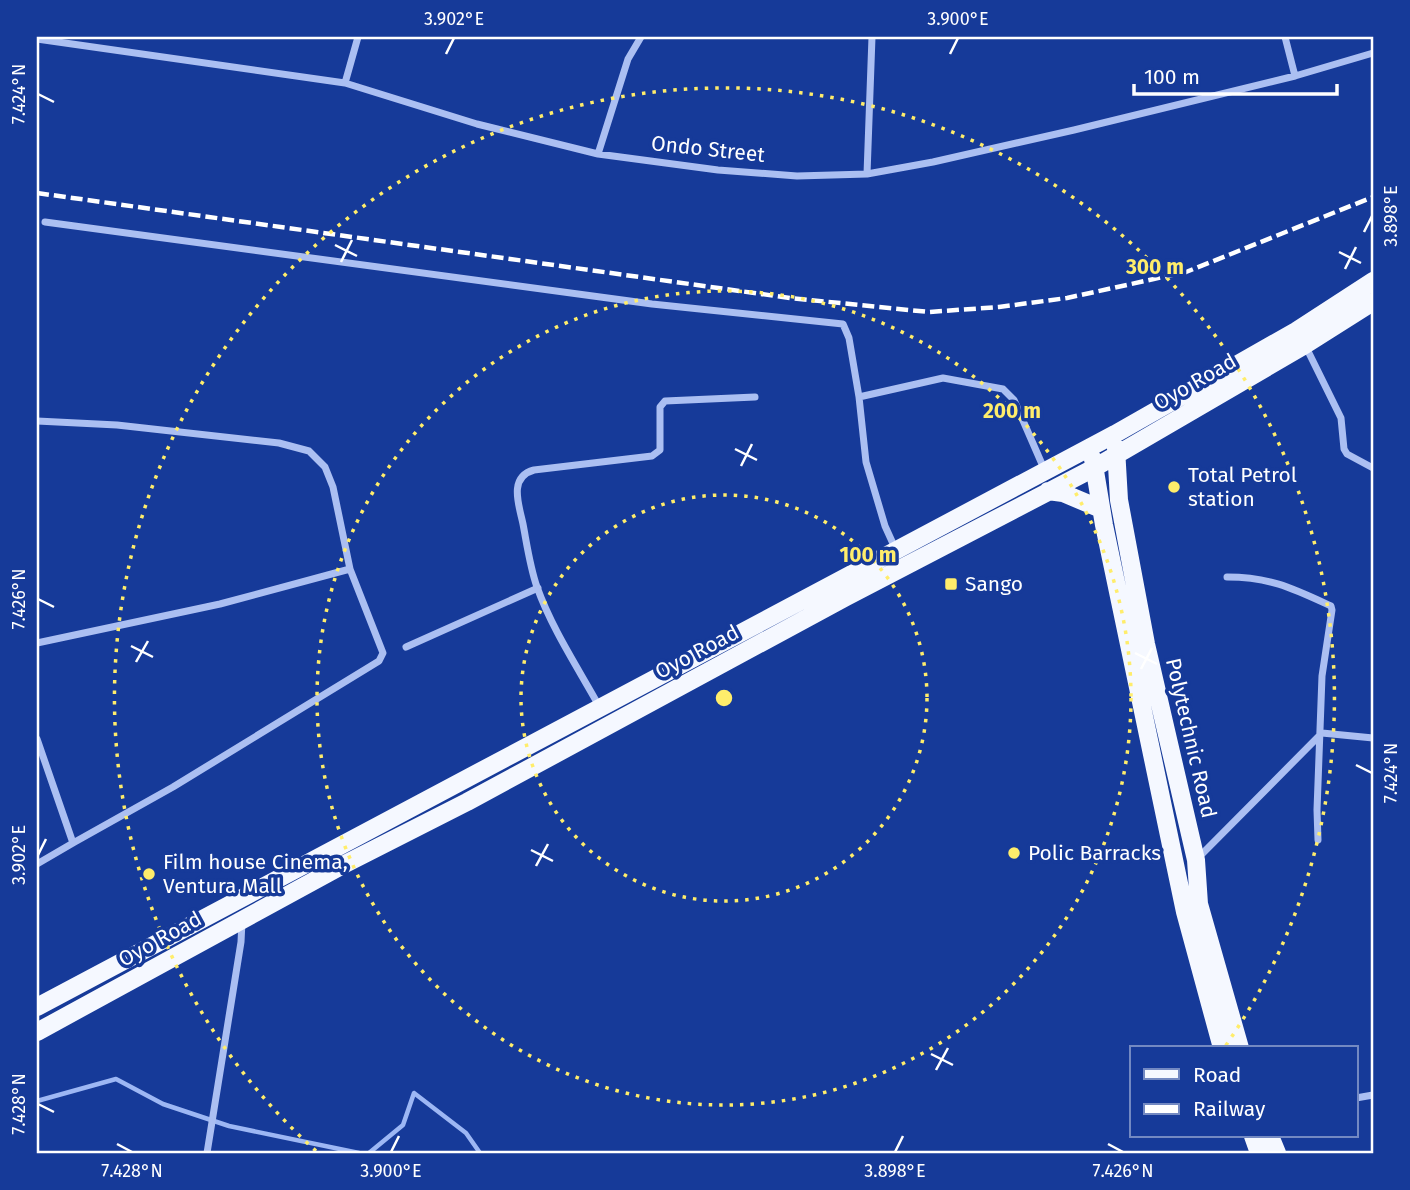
<svg xmlns="http://www.w3.org/2000/svg" width="1410" height="1190" font-family="'Fira Sans',sans-serif">
<rect width="100%" height="100%" fill="#163a99"/>
<g fill="none" stroke-linecap="round" stroke-linejoin="round">
<path stroke="#9db7f4" stroke-width="4.5" d="M37,1101l79,-22 47,25 66,22 130,27
M369,1153l34,-28 11,-32 52,40 14,20"/>
<path stroke="#abbff2" stroke-width="7" d="M1285,37l10,39
M37,39l308,44 132,41 121,30 120,16 79,6 70,-2 66,-12 141,-32 221,-54 78,-23
M345,83l13,-46
M598,154l30,-95 13,-22
M867,174l5,-137
M45,222l607,82 191,20 6,14 10,59
M1306,347l35,71 3,31 3,5 26,14
M37,421l80,4 162,18 30,8 16,16 8,20 17,82
M895,548l-10,-22 -19,-64 -7,-65 84,-19 60,11 11,11 31,71
M1227,577c43,0 65,11 104,29l1,4 -10,66 -5,134 1,30
M37,643l183,-39 130,-35 33,84 -4,8 -206,126 -100,56
M406,647l132,-59
M599,706c-21,-38 -47,-77 -62,-119 -7,-20 -10,-42 -14,-63 -4,-19 -15,-47 11,-54l118,-14 8,-6v-43l5,-6 90,-4
M37,739l36,104 -36,21
M1199,857l123,-124 51,5
M1356,1098l17,-3
M207,1153l34,-211 1,-21"/>
<path stroke="#f5f8ff" stroke-width="18" d="M1116,448l3,52 27,144 50,216 3,44 41,144
M1093,459l11,66 81,387 37,136
M1048,491l15,2 38,16
M37,1007l1078,-573 181,-103 77,-50
M37,1032l304,-166 126,-64 379,-205 248,-129 211,-123 68,-43
M1253,1136l6,17
M1270,1136l7,17"/>
<path stroke="#fff" stroke-width="4.5" stroke-dasharray="12 5" stroke-linecap="butt" d="M37,193l753,105 139,14 70,-5 68,-9 119,-26 187,-75"/>
</g>
<path fill="none" stroke="#fff" stroke-width="2.5" d="M446,54l8,-16M950,54l8,-16M38,94l16,8M1364,232l8,-16M335,245l22,11M1339,252l22,11M341,262l11,-22M1345,269l11,-22M735,449l22,11M741,466l11,-22M38,599l16,8M131,646l22,11M1135,653l22,11M136,662l12,-21M1141,669l11,-21M1356,765l16,8M531,850l22,11M38,855l8,-16M536,866l12,-22M931,1054l22,11M936,1070l12,-22M38,1104l16,8M117,1144l15,8M1108,1144l15,8M391,1152l8,-16M895,1152l8,-16"/>
<g fill="none" stroke="#ffed6b" stroke-width="3.5" stroke-dasharray="3.5 7">
<circle cx="724" cy="698" r="203"/>
<circle cx="724" cy="698" r="407"/>
<path d="M316 1151A610 610 0 1 1 1224 1048"/>
</g>
<g fill="#ffed6b" stroke="#163a99" stroke-width="2.5">
<circle cx="1174" cy="487" r="7"/>
<rect x="944" y="577" width="14" height="14" rx="3.5"/>
<circle cx="1014" cy="853" r="7"/>
<circle cx="149" cy="874" r="7"/>
</g>
<g text-anchor="middle" stroke-width="7" stroke-linejoin="round" paint-order="stroke">
<g font-size="21" fill="#fff" stroke="#163a99">
<text transform="translate(708 149) rotate(6)" y="7">Ondo Street</text>
<text transform="translate(1195 382) rotate(-30)" y="7">Oyo Road</text>
<text transform="translate(697 652) rotate(-28)" y="7">Oyo Road</text>
<text transform="translate(1191 738) rotate(77)" y="7">Polytechnic Road</text>
<text transform="translate(160 939) rotate(-29)" y="7">Oyo Road</text>
</g>
<g font-size="21" fill="#fff" stroke="#163a99" text-anchor="start">
<text x="1188" y="482">Total Petrol<tspan x="1188" dy="24">station</tspan></text>
<text x="965" y="591">Sango</text>
<text x="1028" y="860">Polic Barracks</text>
<text x="163" y="869">Film house Cinema,<tspan x="163" dy="24">Ventura Mall</tspan></text>
</g>
</g>
<circle cx="724" cy="698" r="10" fill="#ffed6b" stroke="#163a99" stroke-width="3.5"/>
<g font-size="21" text-anchor="middle" font-weight="bold" fill="#ffed6b" stroke="#163a99" stroke-width="7" stroke-linejoin="round" paint-order="stroke">
<text x="1155" y="274">300 m</text>
<text x="1012" y="418">200 m</text>
<text x="868" y="562">100 m</text>
</g>
<rect width="1410" height="1190" fill="none" stroke="#163a99" stroke-width="77"/>
<rect x="1130" y="1046" width="228" height="91" fill="#163a99" stroke="#7389c2" stroke-width="2"/>
<rect x="1144" y="1069" width="35" height="10" fill="#f5f8ff" stroke="#7389c2" stroke-width="2"/>
<text x="1193" y="1082" font-size="21" fill="#ffffff">Road</text>
<rect x="1144" y="1104" width="35" height="10" fill="#ffffff" stroke="#7389c2" stroke-width="2"/>
<text x="1193" y="1116" font-size="21" fill="#ffffff">Railway</text>
<path d="M1134 84v10h203v-10" fill="none" stroke="#ffffff" stroke-width="3.5"/>
<text x="1144" y="84" font-size="21" fill="#ffffff" stroke="#163a99" stroke-width="5" paint-order="stroke">100 m</text>
<rect x="38" y="38" width="1334" height="1114" fill="none" stroke="#fff" stroke-width="2.5"/>
<g font-size="18" text-anchor="middle" fill="#fff">
<text x="454" y="25">3.902°E</text>
<text x="958" y="25">3.900°E</text>
<text transform="translate(19 94) rotate(-90)" y="6">7.424°N</text>
<text transform="translate(1391 216) rotate(-90)" y="6">3.898°E</text>
<text transform="translate(19 599) rotate(-90)" y="6">7.426°N</text>
<text transform="translate(1391 773) rotate(-90)" y="6">7.424°N</text>
<text transform="translate(19 855) rotate(-90)" y="6">3.902°E</text>
<text transform="translate(19 1104) rotate(-90)" y="6">7.428°N</text>
<text x="132" y="1177">7.428°N</text>
<text x="391" y="1177">3.900°E</text>
<text x="895" y="1177">3.898°E</text>
<text x="1123" y="1177">7.426°N</text>
</g>
</svg>
